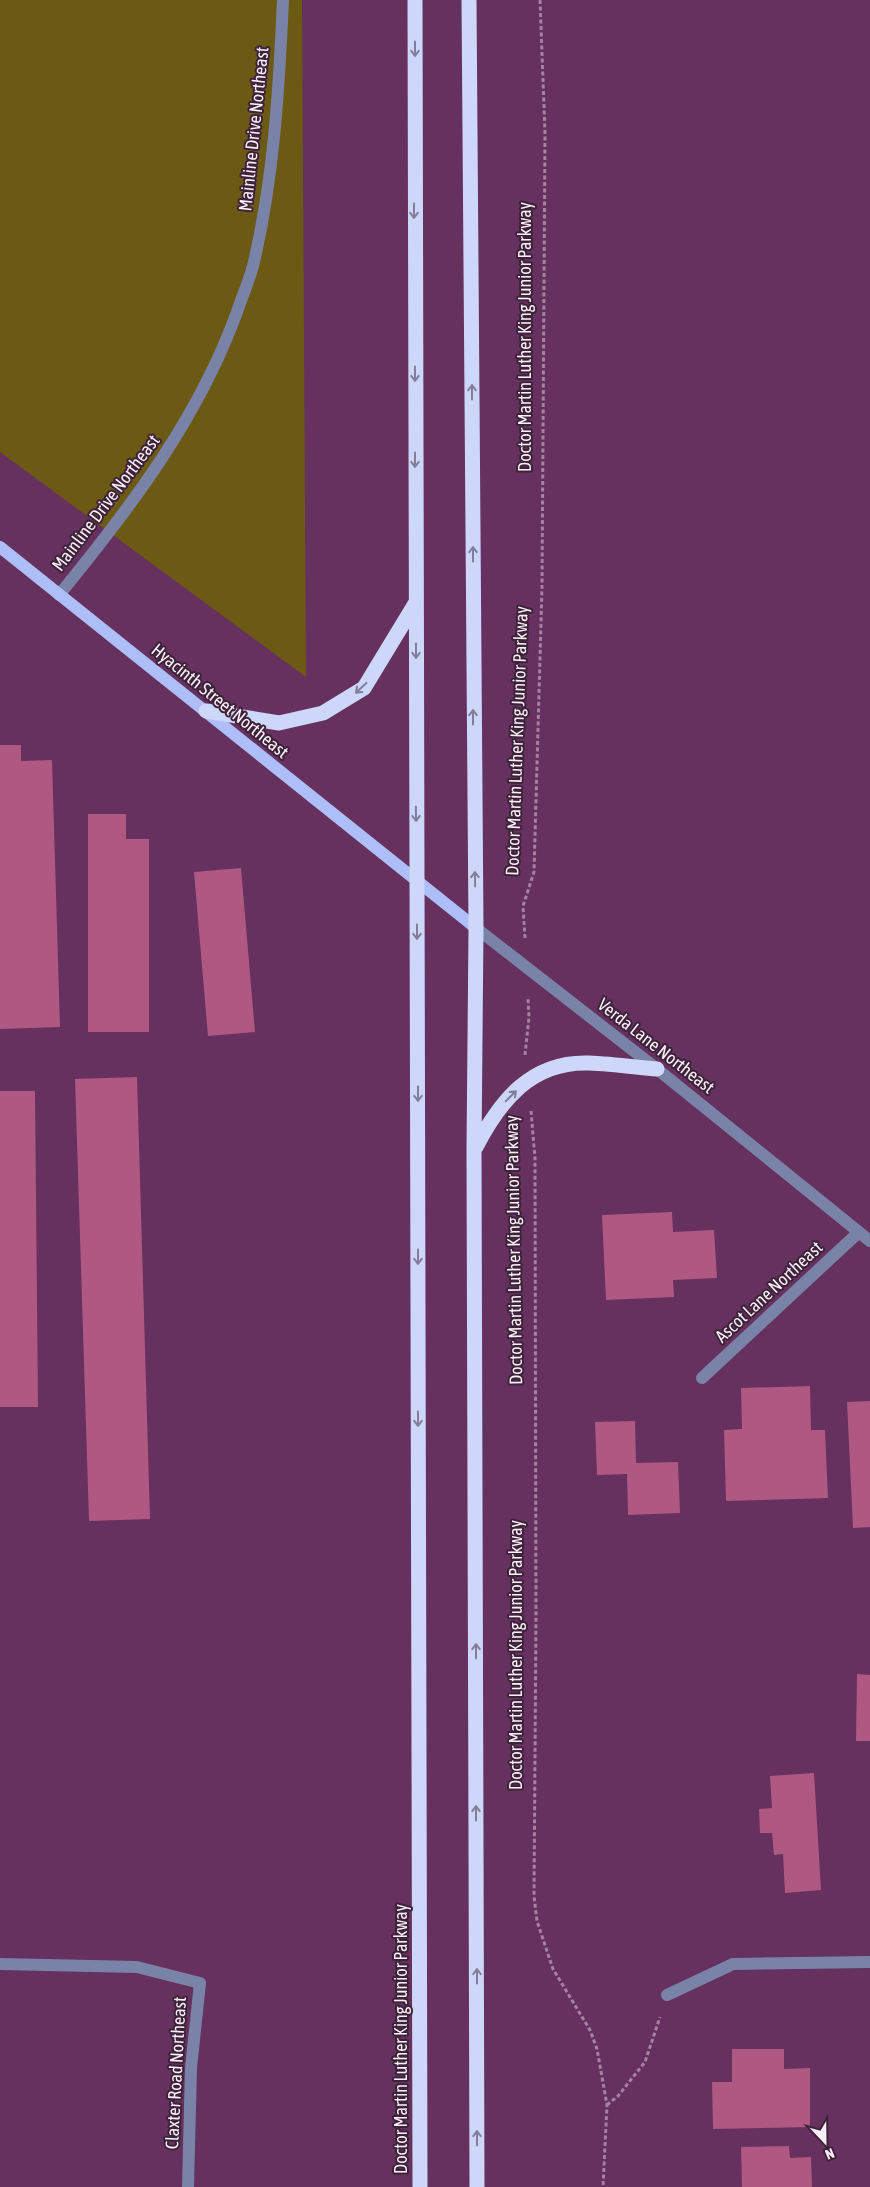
<svg xmlns="http://www.w3.org/2000/svg" width="870" height="2187" font-family="'Asap Condensed',sans-serif">
<rect width="100%" height="100%" fill="#66305f"/>
<path fill="#6c5914" d="M0,0h302l4,677 -306,-225z"/>
<path fill="#af5881" d="M0,745h21v16l31,-1 8,267 -60,2z
M88,814h38v25h23v193h-61z
M241,868l14,164 -47,4 -14,-164z
M137,1077l13,442 -61,2 -14,-442z
M0,1091h35l3,316h-38z
M672,1212l1,20 41,-2 3,48 -44,2 1,17 -68,3 -4,-85z
M810,1386l1,44h14l3,68 -102,3 -2,-71 18,-1 -1,-41z
M870,1401v126l-17,1 -6,-126z
M635,1421l1,42 42,-1 2,51 -52,2 -1,-41 -30,1 -2,-53z
M857,1674l13,1v66h-14z
M814,1773l7,117 -36,3 -2,-39 -9,1 -2,-22h-12l-1,-24 13,-1 -2,-32z
M732,2049h52v20l26,-1v59l-97,2 -1,-47h20z
M789,2146l1,12 21,-1 1,30h-70l-1,-40z"/>
<g fill="none" stroke-linecap="round" stroke-linejoin="round">
<path stroke="#a681a1" stroke-width="3" stroke-dasharray="4 2.5" stroke-linecap="butt" d="M525,938l-2,-32 11,-34 8,-285 3,-454 -5,-133
M525,1055l4,-38 -1,-18
M531,1111l4,47 1,459 -2,279 3,25 16,48 37,61 7,19 10,56 -4,82
M607,2105l11,-9 27,-34 15,-45"/>
<path stroke="#7983a7" stroke-width="12" d="M59,595c72,-88 139,-176 178,-283 5,-15 12,-31 16,-46 21,-88 26,-177 30,-266
M476,928l181,141 213,172
M702,1378l157,-146
M0,1964l137,3 63,16 -9,85 -3,119
M667,1995l66,-31 137,-2"/>
<path stroke="#aebef8" stroke-width="12" d="M0,547l476,381"/>
<path stroke="#cdd7fa" stroke-width="15" d="M415,0l5,2187
M469,0l7,928 -2,222 3,1037
M206,711l73,12 44,-10 41,-25 51,-84
M476,1147c24,-46 55,-86 113,-84 23,1 46,4 68,6"/>
</g>
<defs><path id="oneway-shaft" d="M-6 0H5M1.5-3L5.5 0L1.5 3" fill="none" stroke-width="1.6" stroke-linecap="round" stroke-linejoin="round" transform="scale(1.25)"/></defs>
<g stroke="#847d9a">
<use href="#oneway-shaft" transform="translate(415 49) rotate(90)"/>
<use href="#oneway-shaft" transform="translate(414 211) rotate(90)"/>
<use href="#oneway-shaft" transform="translate(415 374) rotate(90)"/>
<use href="#oneway-shaft" transform="translate(472 392) rotate(-90)"/>
<use href="#oneway-shaft" transform="translate(415 460) rotate(90)"/>
<use href="#oneway-shaft" transform="translate(473 554) rotate(-90)"/>
<use href="#oneway-shaft" transform="translate(416 651) rotate(90)"/>
<use href="#oneway-shaft" transform="translate(361 688) rotate(137)"/>
<use href="#oneway-shaft" transform="translate(473 717) rotate(-90)"/>
<use href="#oneway-shaft" transform="translate(416 814) rotate(89)"/>
<use href="#oneway-shaft" transform="translate(475 879) rotate(-91)"/>
<use href="#oneway-shaft" transform="translate(417 932) rotate(90)"/>
<use href="#oneway-shaft" transform="translate(418 1094) rotate(90)"/>
<use href="#oneway-shaft" transform="translate(511 1096) rotate(-45)"/>
<use href="#oneway-shaft" transform="translate(418 1257) rotate(90)"/>
<use href="#oneway-shaft" transform="translate(418 1419) rotate(90)"/>
<use href="#oneway-shaft" transform="translate(476 1651) rotate(-90)"/>
<use href="#oneway-shaft" transform="translate(476 1813) rotate(-90)"/>
<use href="#oneway-shaft" transform="translate(477 1976) rotate(-90)"/>
<use href="#oneway-shaft" transform="translate(477 2138) rotate(-90)"/>
</g>
<g text-anchor="middle" stroke-width="4" stroke-linejoin="round" paint-order="stroke">
<g font-size="18" fill="#fceef9" stroke="#3c2339">
<text transform="translate(254 129) rotate(-84)" y="6">Mainline Drive Northeast</text>
<text transform="translate(525 337) rotate(-90)" y="6">Doctor Martin Luther King Junior Parkway</text>
<text transform="translate(106 503) rotate(-53)" y="6">Mainline Drive Northeast</text>
<text transform="translate(220 701) rotate(39)" y="6">Hyacinth Street Northeast</text>
<text transform="translate(517 741) rotate(-88)" y="6">Doctor Martin Luther King Junior Parkway</text>
<text transform="translate(656 1046) rotate(38)" y="6">Verda Lane Northeast</text>
<text transform="translate(514 1250) rotate(-91)" y="6">Doctor Martin Luther King Junior Parkway</text>
<text transform="translate(769 1292) rotate(-43)" y="6">Ascot Lane Northeast</text>
<text transform="translate(516 1655) rotate(-90)" y="6">Doctor Martin Luther King Junior Parkway</text>
<text transform="translate(401 2039) rotate(-90)" y="6">Doctor Martin Luther King Junior Parkway</text>
<text transform="translate(176 2073) rotate(-87)" y="6">Claxter Road Northeast</text>
</g>
</g>
<g transform="translate(825 2142) rotate(158)" stroke="#3c2339" stroke-width="4" paint-order="stroke">
<path d="M0-4L9 19L0 12L-9 19Z" fill="#fceef9"/>
<text y="-8" font-size="14" font-weight="bold" text-anchor="middle" fill="#fceef9">N</text>
</g>
</svg>
